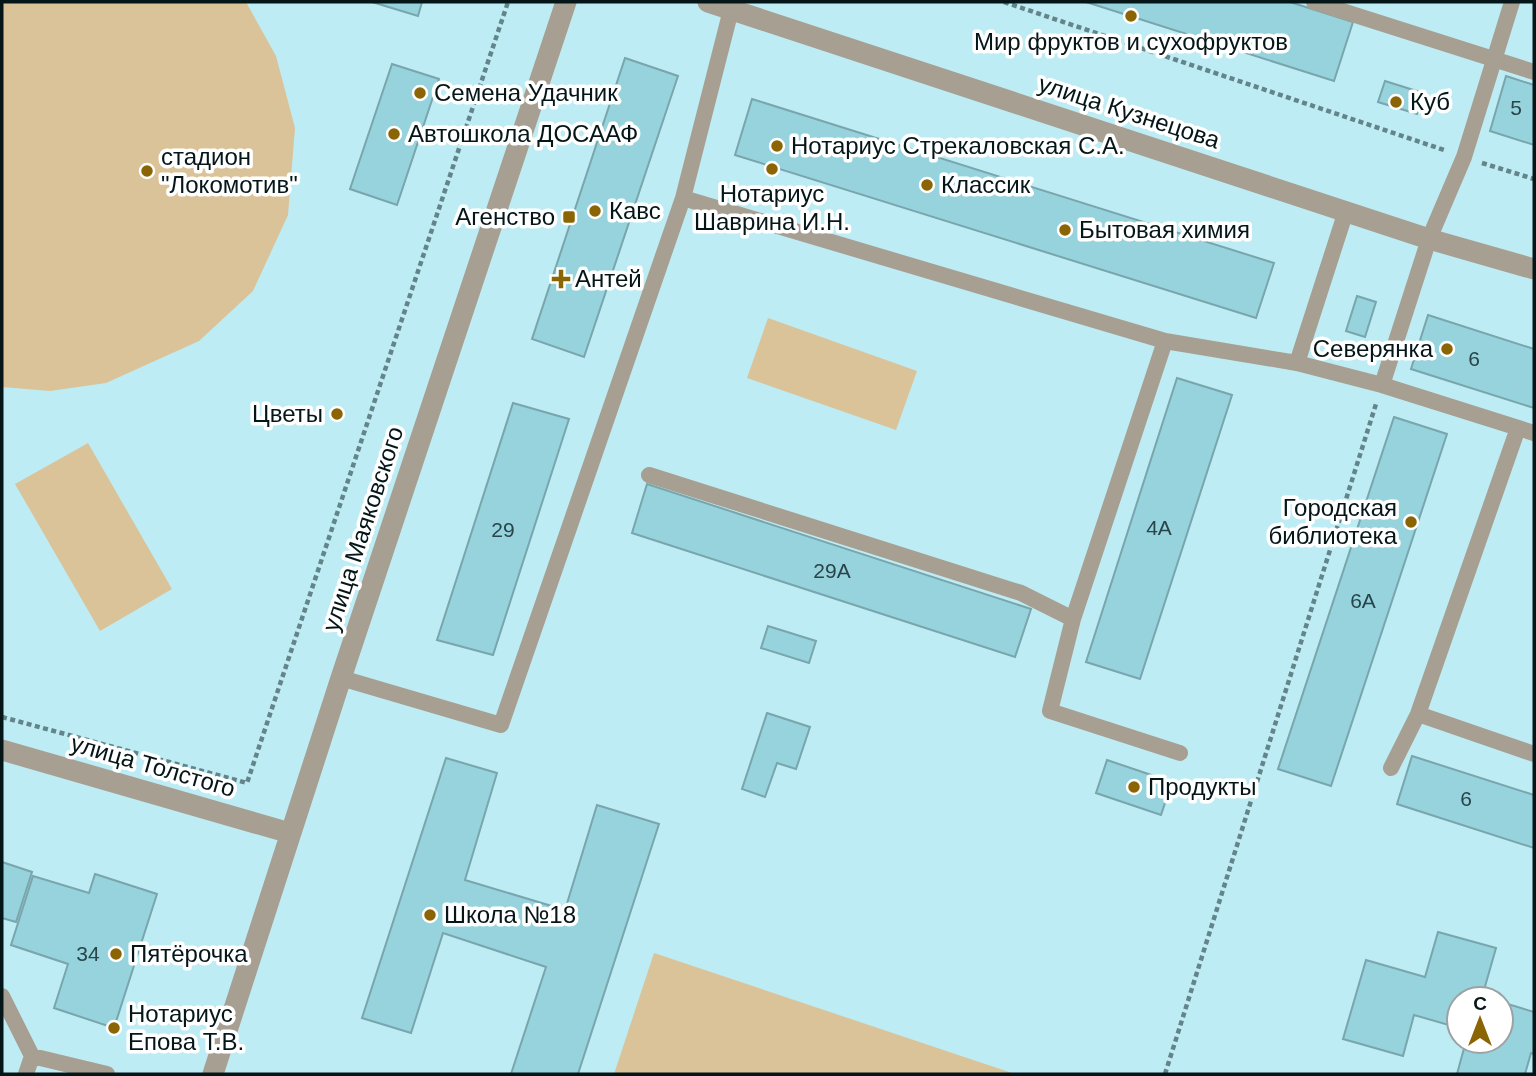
<svg xmlns="http://www.w3.org/2000/svg" width="1536" height="1076" font-family="Helvetica,sans-serif">
<rect width="100%" height="100%" fill="#bdecf4"/>
<path fill="#dac399" d="M2,2h244l30,54 19,72 -7,87 -35,76 -54,50 -93,42 -56,8 -48,-4z
M768,318l149,53 -21,59 -149,-52z
M88,443l84,146 -72,42 -85,-147z
M654,953l361,121h-401z"/>
<path fill="#96d3dd" stroke="#79a5ac" stroke-width="2" d="M372,2h50l-4,14z
M1086,2h204l63,20 -19,59z
M625,58l53,18 -94,281 -52,-18z
M392,64l47,15 -42,126 -47,-16z
M1506,76l28,9v60l-44,-14z
M1385,81l38,12 -6,21 -39,-12z
M752,99l522,164 -18,55 -521,-163z
M1357,296l19,6 -11,35 -19,-6z
M1428,315l106,34v59l-123,-39z
M1177,378l55,17 -92,284 -54,-17z
M513,403l56,16 -76,236 -56,-15z
M1394,417l53,17 -116,352 -53,-17z
M647,484l384,125 -16,48 -383,-124z
M768,626l48,15 -7,22 -48,-15z
M767,713l43,14 -14,42 -19,-6 -12,34 -23,-8z
M1412,756l122,39v53l-137,-44z
M446,758l51,15 -32,107 100,30 32,-105 62,19 -81,250h-67l35,-107 -103,-34 -32,100 -49,-15z
M1107,760l65,22 -11,33 -65,-22z
M2,862l30,10 -16,50 -14,-4z
M95,874l62,20 -43,134 -60,-20 14,-44 -57,-19 22,-69 56,17z
M1438,932l58,16 -14,49 9,2h-32v29l-45,-13 -11,41 -60,-17 23,-79 59,17z
M1501,1002l33,10v42l-3,-1 -6,21h-68l9,-33h35z"/>
<g fill="none" stroke-linecap="round" stroke-linejoin="round">
<path stroke="#638489" stroke-width="4.5" stroke-dasharray="5 3.5" stroke-linecap="butt" d="M1004,2l440,148
M1482,163l52,16
M2,717l245,66 261,-781
M1165,1074l211,-670"/>
<path stroke="#a79f91" stroke-width="16" d="M733,2l-50,196 482,143
M1314,2l220,70
M1297,363l49,-152
M1382,385l47,-146 35,-82 48,-155
M649,475l372,118 52,26 92,-278 132,22 85,22 152,48
M1073,619l-23,92 130,42
M341,678l160,47 182,-527
M1418,714l116,40
M1391,768l27,-54 100,-286
M2,996l30,60 75,18
M26,1074l6,-18"/>
<path stroke="#a79f91" stroke-width="21" d="M708,2l721,237 105,30
M2,750l288,83
M213,1074l128,-396 225,-676"/>
</g>
<g fill="#8b6404" stroke="#fff" stroke-width="2.5">
<circle cx="1131" cy="16" r="7"/>
<circle cx="420" cy="93" r="7"/>
<circle cx="1396" cy="102" r="7"/>
<circle cx="394" cy="134" r="7"/>
<circle cx="777" cy="146" r="7"/>
<circle cx="772" cy="169" r="7"/>
<circle cx="147" cy="171" r="7"/>
<circle cx="927" cy="185" r="7"/>
<circle cx="595" cy="211" r="7"/>
<rect x="562" y="210" width="14" height="14" rx="3.5"/>
<circle cx="1065" cy="230" r="7"/>
<path d="M557.5 268.5h7v7h7v7h-7v7h-7v-7h-7v-7h7z"/>
<circle cx="1447" cy="349" r="7"/>
<circle cx="337" cy="414" r="7"/>
<circle cx="1411" cy="522" r="7"/>
<circle cx="1134" cy="787" r="7"/>
<circle cx="430" cy="915" r="7"/>
<circle cx="116" cy="954" r="7"/>
<circle cx="114" cy="1028" r="7"/>
</g>
<g text-anchor="middle" stroke-width="7" stroke-linejoin="round" paint-order="stroke">
<g font-size="21" fill="#29454a">
<text x="1516" y="115">5</text>
<text x="1474" y="366">6</text>
<text x="1159" y="535">4А</text>
<text x="503" y="537">29</text>
<text x="832" y="578">29А</text>
<text x="1363" y="608">6А</text>
<text x="1466" y="806">6</text>
<text x="88" y="961">34</text>
</g>
<g font-size="24" fill="#051619" stroke="#fff" text-anchor="start">
<text x="1131" y="50" text-anchor="middle">Мир фруктов и сухофруктов</text>
<text x="434" y="101">Семена Удачник</text>
<text x="1410" y="110">Куб</text>
<text x="408" y="142">Автошкола ДОСААФ</text>
<text x="791" y="154">Нотариус Стрекаловская С.А.</text>
<text x="161" y="165">стадион<tspan x="161" dy="28">"Локомотив"</tspan></text>
<text x="941" y="193">Классик</text>
<text x="772" y="202" text-anchor="middle">Нотариус<tspan x="772" dy="28">Шаврина И.Н.</tspan></text>
<text x="609" y="219">Кавс</text>
<text x="555" y="225" text-anchor="end">Агенство</text>
<text x="1079" y="238">Бытовая химия</text>
<text x="575" y="287">Антей</text>
<text x="1433" y="357" text-anchor="end">Северянка</text>
<text x="323" y="422" text-anchor="end">Цветы</text>
<text x="1397" y="516" text-anchor="end">Городская<tspan x="1397" dy="28">библиотека</tspan></text>
<text x="1148" y="795">Продукты</text>
<text x="444" y="923">Школа №18</text>
<text x="130" y="962">Пятёрочка</text>
<text x="128" y="1022">Нотариус<tspan x="128" dy="28">Епова Т.В.</tspan></text>
</g>
<g font-size="24" fill="#051619" stroke="#fff">
<text transform="translate(1129 112) rotate(18)" y="8">улица Кузнецова</text>
<text transform="translate(363 529) rotate(-72)" y="8">улица Маяковского</text>
<text transform="translate(153 766) rotate(16)" y="8">улица Толстого</text>
</g>
</g>
<rect width="1536" height="1076" fill="none" stroke="#051619" stroke-width="7"/>
<g transform="translate(1480 1020)"><circle r="33" fill="#ffffff" stroke="#9ba2a3" stroke-width="2"/>
<path d="M0-5L12 26L0 18L-12 26Z" fill="#8b6404"/>
<text y="-10" font-size="19" font-weight="bold" text-anchor="middle" fill="#051619">С</text>
</g>
</svg>
